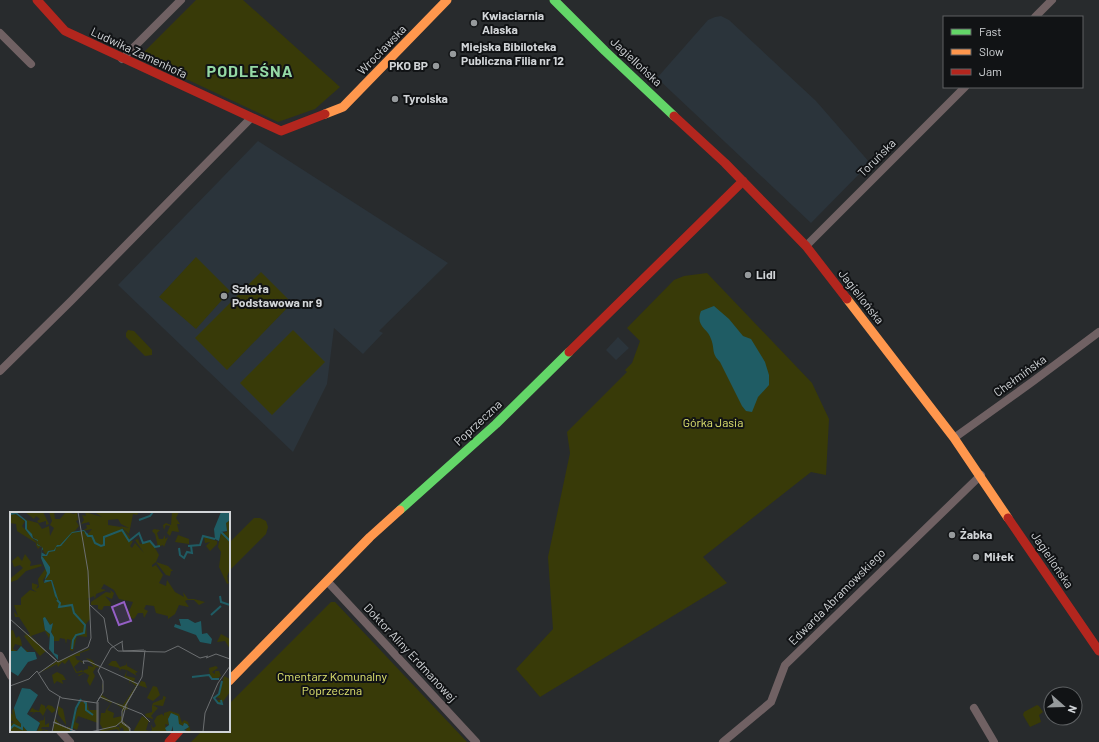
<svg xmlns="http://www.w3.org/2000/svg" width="1099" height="742" font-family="Barlow,sans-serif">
<rect width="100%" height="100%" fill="#282b2d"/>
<path fill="#2b343b" d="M721,16l8,4 87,81 54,62 -59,60 -154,-145 51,-58 7,-3z
M258,141l190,122 -69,68 4,2 -20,21 -29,-26 -7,56 -34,68 -175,-167z
M618,337l11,11 -13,12 -10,-10z"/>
<path fill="#383a08" d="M196,0h47l97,87 -25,22 -37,13 -139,-65z
M196,257l34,34 -34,38 -37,-32z
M261,272l31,31 -65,67 -32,-32z
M707,273l105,110 17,36 -3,56 -15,-3 -108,85 24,26 -187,114 -24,-28 37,-40 -5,-72 22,-104 -3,-21 60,-60 -2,-2 7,-7 8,-22 -13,-13 47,-48 10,-4z
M128,330l6,1 18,19v5l-7,1 -19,-19v-4z
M293,330l32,32 -53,53 -32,-32z
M254,518h6l6,3 2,6 -2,7 -37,37v-28z
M331,602h4l132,140h-276l11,-11h27v-27z
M1037,705l2,1 4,6 -4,3 2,7 -11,5 -7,-12 1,-3z"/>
<path fill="#1f5c64" d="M714,306l15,13 14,17 8,3 14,23 4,13v10l-11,12 -6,15 -6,-1 -4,-5 -22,-44c-9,-9 -5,-13 -9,-23 -3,-11 -16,-12 -10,-28z"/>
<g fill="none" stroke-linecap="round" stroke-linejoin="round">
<path stroke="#706163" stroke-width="8" d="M1035,17l17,-17
M0,33l31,31
M122,59l59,-59
M806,246l159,-159
M0,371l71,-70 180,-183
M954,438l78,-56 67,-50
M327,581l149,161
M0,656l11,20
M974,708l20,34
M60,731l10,11
M723,742l48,-40 14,-37 196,-190"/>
<path stroke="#63d668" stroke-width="9" d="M554,0l51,51 69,65
M400,510l96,-86 73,-72"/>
<path stroke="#ff974d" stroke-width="9" d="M325,114l18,-7 104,-107
M847,299l107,139 54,80
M229,681l141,-144 30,-27"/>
<path stroke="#b3261e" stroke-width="9" d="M37,0l28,31 216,100 44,-17
M674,116l51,47 81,83 41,53
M569,352l174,-171
M1008,518l91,133
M169,742l10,-11"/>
</g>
<g fill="#969a9c" stroke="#111315" stroke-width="1.5">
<circle cx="474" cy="23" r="4"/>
<circle cx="453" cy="54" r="4"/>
<circle cx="436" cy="66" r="4"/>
<circle cx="395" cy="99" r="4"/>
<circle cx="748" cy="275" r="4"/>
<circle cx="224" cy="296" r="4"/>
<circle cx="952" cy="535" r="4"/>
<circle cx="976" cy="557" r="4"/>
</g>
<g text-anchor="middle" stroke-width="4" stroke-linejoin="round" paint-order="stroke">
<g font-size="12" font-weight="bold" fill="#d2d5d8" stroke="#111315" text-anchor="start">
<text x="482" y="20">Kwiaciarnia<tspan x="482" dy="14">Alaska</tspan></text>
<text x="461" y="51">Miejska Bibiloteka<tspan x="461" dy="14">Publiczna Filia nr 12</tspan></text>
<text x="428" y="70" text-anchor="end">PKO BP</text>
<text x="403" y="103">Tyrolska</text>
<text x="756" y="279">Lidl</text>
<text x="232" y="293">Szkoła<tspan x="232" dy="14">Podstawowa nr 9</tspan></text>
<text x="960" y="539">Żabka</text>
<text x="984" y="561">Miłek</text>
</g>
<g font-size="12" fill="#d2d5d8" stroke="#111315">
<text transform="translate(382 50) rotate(-46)" y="4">Wrocławska</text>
<text transform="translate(139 53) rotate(25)" y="4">Ludwika Zamenhofa</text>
<text transform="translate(636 62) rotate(43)" y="4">Jagiellońska</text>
<text transform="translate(877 158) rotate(-45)" y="4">Toruńska</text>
<text transform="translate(861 297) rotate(52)" y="4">Jagiellońska</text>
<text transform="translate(1020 376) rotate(-36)" y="4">Chełmińska</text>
<text transform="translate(478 423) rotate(-43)" y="4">Poprzeczna</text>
<text transform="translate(1052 560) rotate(56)" y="4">Jagiellońska</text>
<text transform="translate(837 597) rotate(-45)" y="4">Edwarda Abramowskiego</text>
<text transform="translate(410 653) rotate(47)" y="4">Doktor Aliny Erdmanowej</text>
</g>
<g font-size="12" fill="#e2e670" stroke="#111315">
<text x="713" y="427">Górka Jasia</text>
<text x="332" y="681">Cmentarz Komunalny<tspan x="332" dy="14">Poprzeczna</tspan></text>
</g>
<g font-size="16" font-weight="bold" letter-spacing="1" fill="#94d8a4" stroke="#111315">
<text x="250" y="77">PODLEŚNA</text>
</g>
</g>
<g transform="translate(10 512)">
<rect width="220" height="220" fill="#282b2d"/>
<path d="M15,0h18l6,12 -3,1v-4l-7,2 -2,-2 3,-2 -4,-3 -2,3zM39,0h5l1,7h5l6,-7 8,2 3,-2 1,8 -2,1 3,5 -5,6 10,-1 3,4 5,-6 -10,2 5,-3 -1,-3h4l-1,-3 -8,2 3,-4 -2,-5 4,1 -1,-4 17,5 -8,-5h45l-2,3 -4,-1 -4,20 -9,-8 9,2 -8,-4 -3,-5 -10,1v5l13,2 9,10 -1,4h4l-3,5 2,2 3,-5 9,10 -9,-13 3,-1 2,5 11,-3 3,6h4l-3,-13 -3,-3 2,-2 6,1 -3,3 2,6h4l2,-4v4l3,-2 -4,10 -1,-2 -8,3 4,7 -3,7 12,4 5,5h-2l-1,5 -4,-1 -10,-13 -4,3v2l4,-2 7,10 -4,8 7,3 1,-6 8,12 9,5 -1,-5 5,7h6l11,3 -6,3 -5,-5h-7l-2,1 4,6 -10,-2 -4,9 -7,5v-3l-12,-3 -2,-7 -8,-1 -2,4 4,2 -4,7 -1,-5h-5l-4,6 -7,-3 6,-14 -14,-3 -5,-9 -10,-6 -3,5 5,1 -10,4 -1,5 -1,-3 -7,3 3,1v19l-4,5 1,13 -10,-1 -4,15 -3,-1 1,-10 -4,-1 -1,5 -1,-5 -5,-1 -1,3h-5l-3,-11 2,-7 -3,2 -4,-7 -3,1 2,11 5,4 -1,4 -4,-7 -14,5 15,15 -6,5 -7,-8 -6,4 -2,-3 3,2 5,-3 -9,-12 2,-1 -4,-7 5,7 3,-1 -11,-17h-4l-1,-5 4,4 -4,-11h7v-7l9,-8 7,2 -5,-3v-6l6,2 -2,4 3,-2 -1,-8 8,-11 -2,-1 -1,-5 4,7v5l-4,6 1,3 7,-2 4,13 1,-2 -4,-12h-7l5,-7v-6l-8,-10 7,-3h-4l-4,-8 -3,3 -2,-4v-2l-19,-12 -1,-7 -6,-1v-8l5,-1 10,7 -3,5 18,20 -13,-17v-8l-4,-6 4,5 11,3 4,6 7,-3 1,10 4,-8 -4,-3 2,-4zM162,0h7l-3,6 4,6h-3l2,8 -7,-1 -2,5 -3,-3 3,-7 -4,-1 -2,5 -1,-5 3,-2 5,2zM220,8v49l-3,8 3,2 -3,-1 2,5 -2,1 -8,-17 2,-15 -3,-5 3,-14 6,-1 -1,-9zM168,23l11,4v5l-14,-2zM194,25l13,4v3l-7,7 -4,-5 4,-4 -5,1zM15,42l6,8 -1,4 11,-2 1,2 -16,5 -9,9 -6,2v-4l12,-10 -3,-3 -6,2 -2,-6 6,-5 4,5zM100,78l4,3 -2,6 -7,-3 6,7 -1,3h-6l-2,4 -4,-1v-4h-7v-3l15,-10 5,1zM3,118l3,8 3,-2 2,4 1,6 -7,-2 -2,5 4,2h-7v-20zM211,122l9,5v10l-5,-8 -8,1zM80,136l-1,2 -9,3v3h-5l2,4 5,1 1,2 -3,-2 -6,6 3,5 5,-2 1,2 -7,1 -7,-14 -4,5 -3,-2 -4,5 -1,-3 -18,9 20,-13v-5v6zM76,146l6,2 3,4v2l1,-1 3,1 -2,-1 2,3 -3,-1 -3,5 2,4 -5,10 -3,-5 2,-6 -5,-2 -5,3 -1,-1 5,-2 5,1 -5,-2 1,-2 4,-1v-3l6,1zM102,149h4l4,6 6,-2v-3l1,4 11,6 -3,1 2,3 -10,-6 -1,6 9,2 -1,4 5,3 2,-4 4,1 2,6 -9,-3 -11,18 1,6 -5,2 -1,9 8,8v4h-8l2,-2 -2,-3 -2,2 -1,-5 -3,3h3l1,5h-5l4,-1 -2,-2 -19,3 5,-3 -3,-5 1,-11h4l1,-3 5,-7 -10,-5v-2l2,-4 -1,-6 1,-3v10l-1,2 10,7 -5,8 7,3 -1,5 9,-2v-8l-9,-6 10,3 13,-19 -6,-5 -1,3v-4l-5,-3 3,-7 -6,-1 -1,2 -1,-3 -11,-3zM206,154l2,2 -6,4 3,2v-3h4l2,5 -6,4 -5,-3 -1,-9zM47,160l6,3 3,5h-4l1,4 -6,-3 -3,3 -2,-9zM214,164l6,3v13l-8,11h-4l-2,-2 5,-2 -5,-2 3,-3zM143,174l4,1 3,8 -7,6 -6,-3zM153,184l3,1 -3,9 -10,-1 5,3 -7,8 3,3 -8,-2 -1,-3 7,-2v-6l1,-3 10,-4zM70,190h7l2,8h8l1,13 -20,-7 -3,6 4,2 -2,6 -6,-3zM31,192l4,2v3l3,-4 4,1 3,3v2l-3,2 -5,-5 -4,8 -3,-4h-5l-4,4 3,-4h-4l1,-3 3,-2 -1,2 6,2zM48,194l5,3 3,14v2l-1,2h5v5h-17l2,-14 3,4 7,5 1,-2 -8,-11zM4,196l2,10 12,14h-18v-8l4,-2 -4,-2v-8l3,3 -1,-4zM160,199l9,3 3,9 2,-3 4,2 3,10 -6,-1 4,-5 -4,-3 -1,3 -5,-2 -8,-11 -3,6 1,6 -4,-1 2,8h-18l3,-2 -1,-6 2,4 3,-2 -2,-5 3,-5 5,-2 2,2v-3zM35,203v10l4,-2v4h-7l-1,2 7,1 -1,2 -3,-2 -7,2 3,-7 -1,-4 5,-1zM132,204l7,4 -3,10 3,1 -16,1z" fill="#383a08"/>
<path d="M0,0h6l11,9v8l5,5 1,4 5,2v2l-1,2 5,3 1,2 -2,3 5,3 2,-4 6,-1 3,-5h3l12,-13 12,-2 2,2 1,4 -3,-5 -12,2 -11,13 -5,1 -1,4 -6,1 -2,4h-5l8,11v6l-5,7h7l7,22 -4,-6 -4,-15 -7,2 3,-10 -6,-15 1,-11 -5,-2 1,-4 -6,-3 -7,-9v-8l-9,-7 -6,1zM211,0h9v8l-4,3 1,8 -6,1 -2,9 -4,-2 -1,-10zM35,105l5,8 3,-2 -2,9 3,5v16l4,2v5l-9,-11 1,-15 -5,-4 -2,-12zM169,107h9l7,4 6,-2 1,13 5,-1 5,6 -1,5 -11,-2 -4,-7 -22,-8 1,-3 6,2zM11,134l6,6h8l2,7 -9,3 -10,14 -8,-5v-20h7zM12,176l8,1 8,6 -11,19 13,9 -4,9h-8l-12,-14 -2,-10zM161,201l7,3 1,8 4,2 1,-3 3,1 2,3 -5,3 6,2h-17v-6l-2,6h-4l-2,-4 4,-3 -1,-6z" fill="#1f5c64"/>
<path fill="none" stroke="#1f5c64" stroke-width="2" d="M129,8l11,-4 3,-4M211,20l9,9M76,21l2,3h4l3,7 6,3 3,-1v-8l18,-7 7,11 10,-8 4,10 7,-2 5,6 5,-1M178,34l12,-1 3,-9 12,3M169,36l1,7 4,3 3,-6 5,1 -1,-7M210,84l1,6 9,3M47,88l3,3 -1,4 13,-2 2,8 11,12 -1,8 -8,2 -3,5 -1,9M201,103l10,-9M182,165l17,-2 3,4h7M211,188l1,4 -4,-1 -4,-5 5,-4 3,-13M74,190l2,1v7l7,5M0,217l4,-4 8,4v-5M61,220l5,-24 5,-9"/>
<path fill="none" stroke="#6c6f71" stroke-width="1" d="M68,0l2,12M80,93l14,13 3,17M0,107l48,43 -30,-27M97,123l1,7 10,9 47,1 13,-6 22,12 8,-2M112,130l1,9 21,-1M196,146l10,-4 14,5M48,150l30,-15 3,-9 -3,-67 -8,-47M74,152l-1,-3h5l50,23 -16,27v12l7,5 1,4M29,161l17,-12M0,174l19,-7 8,-8 12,19 13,8 35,5M87,190l3,-5 42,17 8,8M88,190v30M111,209l9,7v4M43,210l24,10M44,210l23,10M42,220l8,-36M80,220l26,-6 6,-5 4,-16 16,-28 3,-27M87,220v-30l6,-10v-11l-5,-10 13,-23 12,-7M193,220l2,-19 13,-30 12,-17"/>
<path fill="#955fc6" fill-opacity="0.15" stroke="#955fc6" stroke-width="2" d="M114,90l7,19 -12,4 -7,-18z"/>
<rect width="220" height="220" fill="none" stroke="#d2d5d8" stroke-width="2"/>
</g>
<rect x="943" y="16" width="140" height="72" fill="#111315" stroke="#5e6163"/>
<rect x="951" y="29" width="20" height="6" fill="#63d668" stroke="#5e6163"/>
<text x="979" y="36" font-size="12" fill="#d2d5d8">Fast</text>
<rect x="951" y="49" width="20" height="6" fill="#ff974d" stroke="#5e6163"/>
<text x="979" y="56" font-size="12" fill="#d2d5d8">Slow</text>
<rect x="951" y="69" width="20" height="6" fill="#b3261e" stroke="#5e6163"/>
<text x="979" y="76" font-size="12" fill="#d2d5d8">Jam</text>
<g transform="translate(1063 706) rotate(110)"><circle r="19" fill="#111315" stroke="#5e6163"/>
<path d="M0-3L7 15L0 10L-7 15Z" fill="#969a9c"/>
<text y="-6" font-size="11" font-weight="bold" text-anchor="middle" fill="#d2d5d8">N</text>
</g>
</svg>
